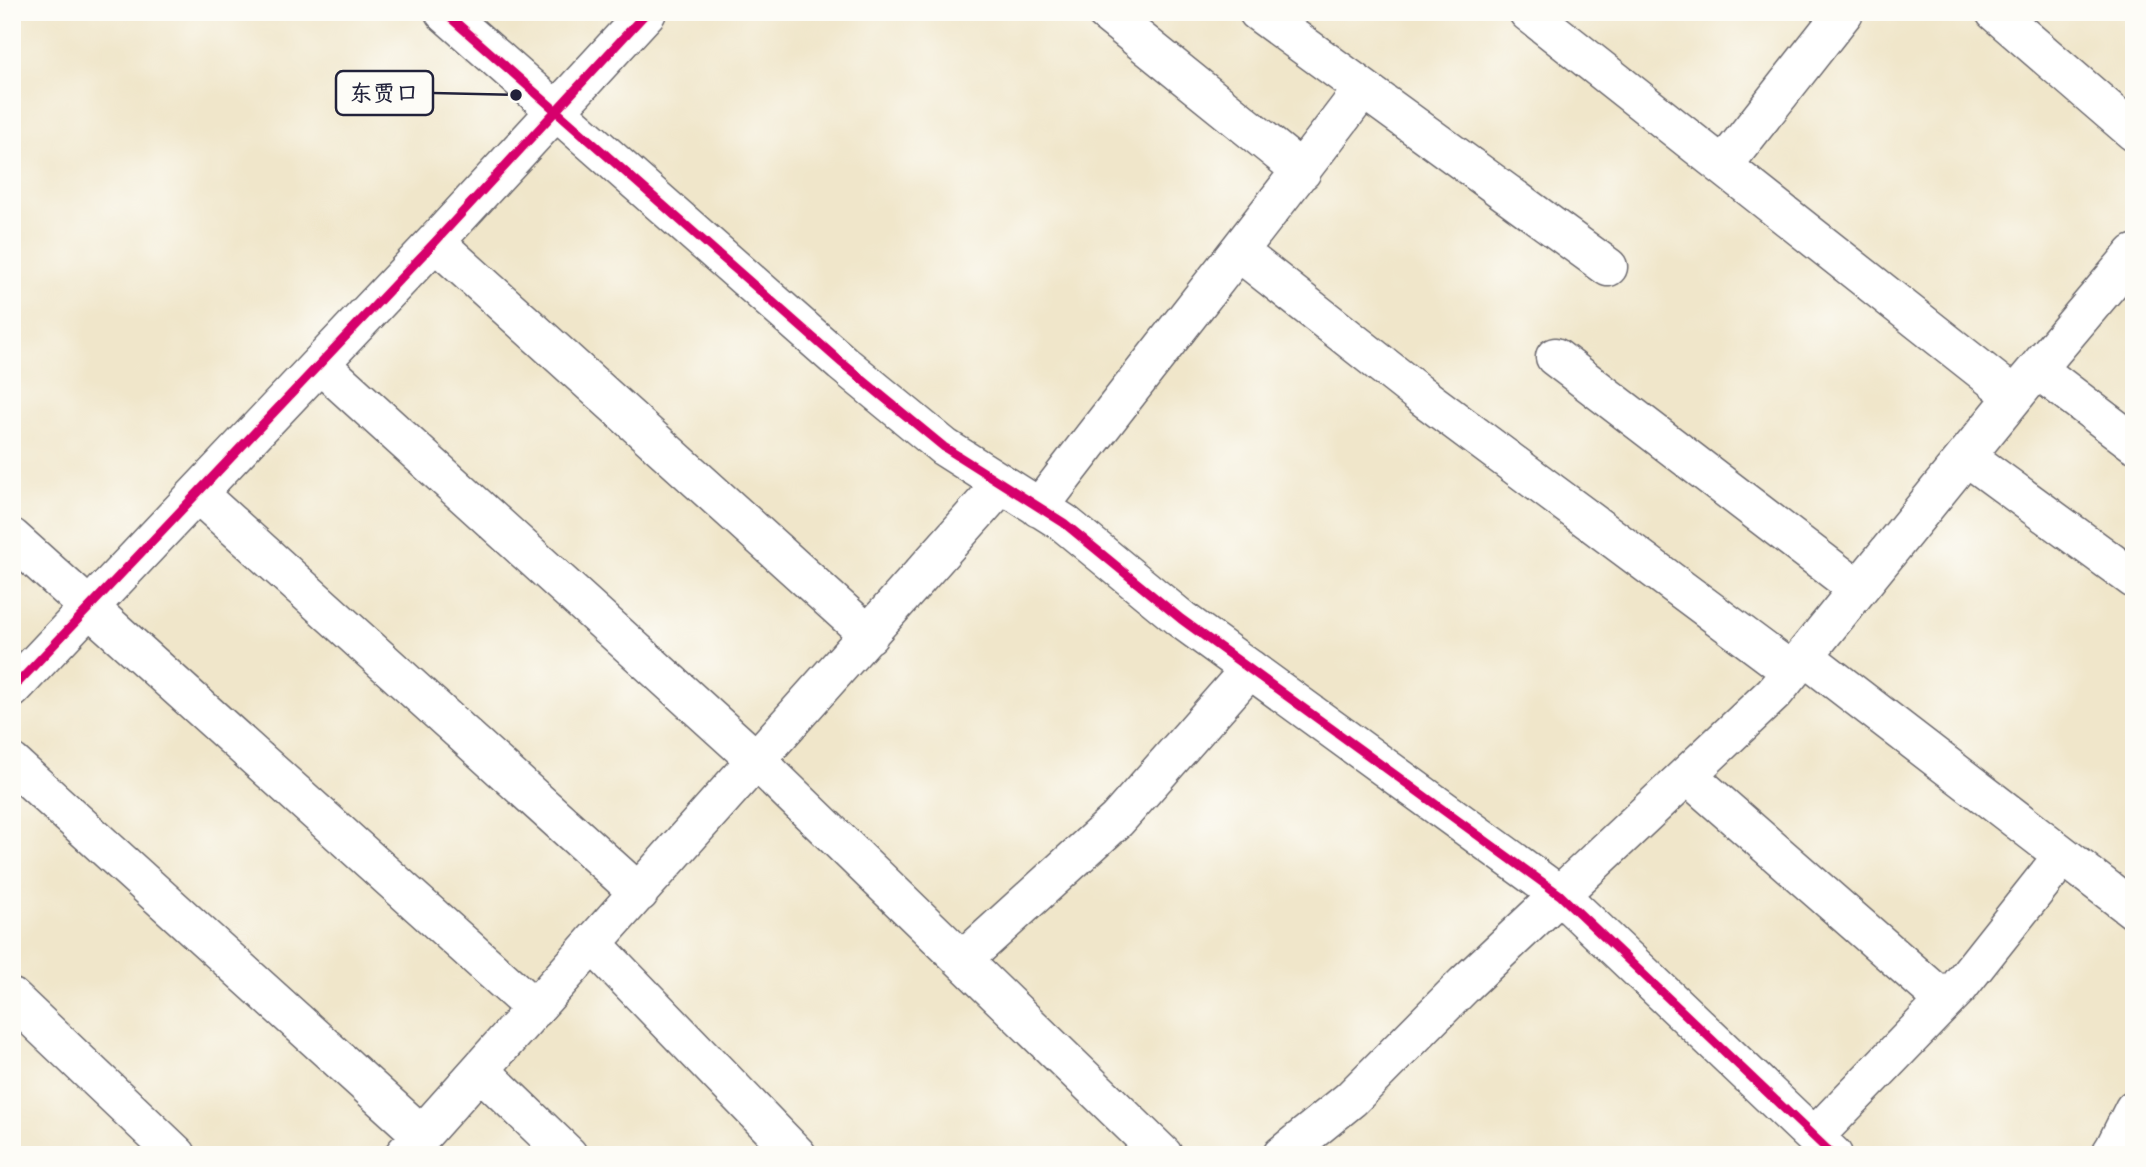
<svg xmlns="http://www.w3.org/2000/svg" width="2146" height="1167" font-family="'Comic Neue','LXGW WenKai TC',sans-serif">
<rect width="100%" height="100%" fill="#fdfcf7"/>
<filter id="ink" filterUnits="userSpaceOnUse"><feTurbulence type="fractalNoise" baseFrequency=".0143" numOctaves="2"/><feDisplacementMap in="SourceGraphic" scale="14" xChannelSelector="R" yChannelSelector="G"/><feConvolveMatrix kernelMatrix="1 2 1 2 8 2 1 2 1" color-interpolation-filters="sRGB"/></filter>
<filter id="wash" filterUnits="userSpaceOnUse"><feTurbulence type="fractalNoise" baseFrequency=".00686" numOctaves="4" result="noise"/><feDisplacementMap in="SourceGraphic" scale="28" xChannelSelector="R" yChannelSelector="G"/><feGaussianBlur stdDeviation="1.57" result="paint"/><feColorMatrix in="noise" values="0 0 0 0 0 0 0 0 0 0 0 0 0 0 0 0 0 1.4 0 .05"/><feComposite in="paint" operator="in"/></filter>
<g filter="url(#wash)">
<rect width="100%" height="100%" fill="#f0e6ca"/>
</g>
<g filter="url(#ink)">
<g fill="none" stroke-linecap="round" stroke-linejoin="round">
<g stroke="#6a676d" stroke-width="41">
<path id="minor" d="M444,12l398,351 102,84 120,76 117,96 379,276 273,260
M1105,12l197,159
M1258,12l350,255
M1528,12l486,384
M1995,12l139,120
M1723,166l121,-154
M435,242l434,393
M1239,252l179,141 373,278
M1555,357l303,232
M320,364l437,397 406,394
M2037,369l97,74
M1966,456l168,123
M198,494l441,399
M1039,508c107,-141 218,-278 324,-419
M12,538l523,471
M1804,656l330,254
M12,689l423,-447 212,-230
M12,763l410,372
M1687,775l258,226
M593,944l204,211
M963,960l154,-140 133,-151
M12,998l165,157
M480,1070l88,85
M1814,1137l145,-150 103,-130
M404,1155l598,-671
M1282,1155l69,-56 114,-115 309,-291 252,-311 108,-128
M2110,1155l5,-8 19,-38"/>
</g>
<use href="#minor" stroke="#fff" stroke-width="38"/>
<g stroke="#fdfcf7" stroke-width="13">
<path id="cycleway" d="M444,12l398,351 102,84 120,76 117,96 379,276 273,260
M12,689l423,-447 212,-230"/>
</g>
<use href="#cycleway" stroke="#d6006c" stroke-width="9"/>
</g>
</g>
<path fill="none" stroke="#22223b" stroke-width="2.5" d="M516 95L433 93"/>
<circle fill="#22223b" stroke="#fdfcf7" stroke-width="2.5" cx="516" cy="95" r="7"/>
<rect fill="#fdfcf7" stroke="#22223b" stroke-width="2.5" x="336" y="71" width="97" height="44" rx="7"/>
<g font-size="23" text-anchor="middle" font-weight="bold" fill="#22223b">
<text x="384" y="101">东贾口</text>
</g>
<rect width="2146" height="1167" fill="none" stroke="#fdfcf7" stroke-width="42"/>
</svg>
